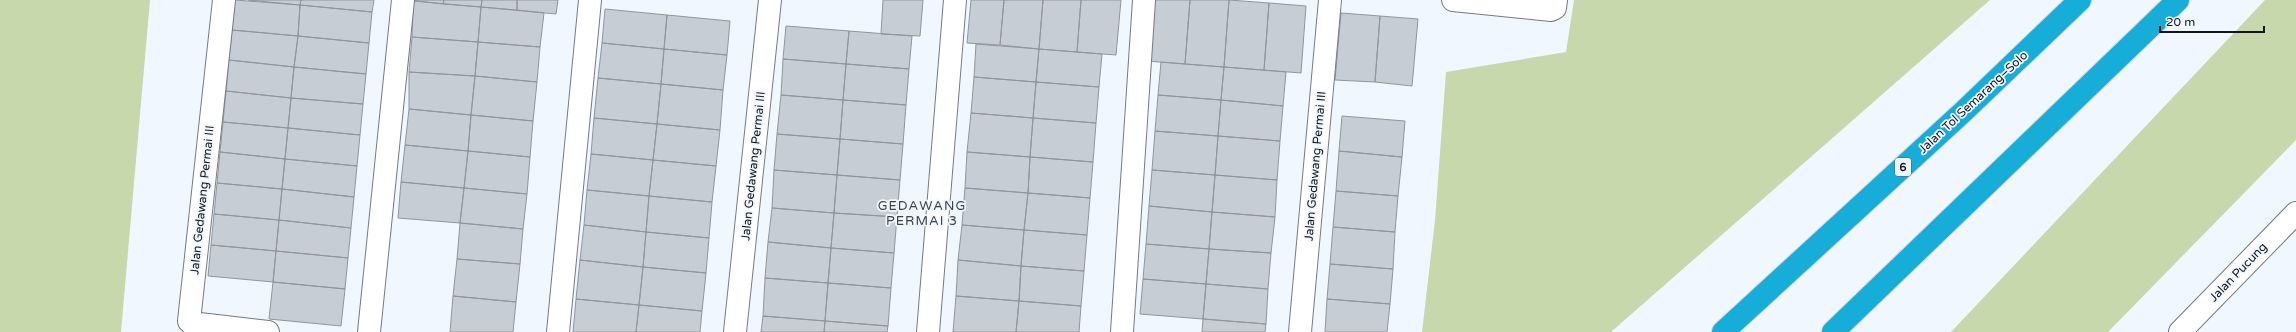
<svg xmlns="http://www.w3.org/2000/svg" width="2296" height="332" font-family="'Varela Round',sans-serif">
<rect width="100%" height="100%" fill="#f1f7fe"/>
<path fill="#c7d9ac" d="M0,0h150l-29,332h-121z
M1574,0h416l-379,332h-189l13,-112 11,-148 120,-20z
M2265,0h31v140l-188,192h-157z"/>
<path fill="#c7cdd4" stroke="#90969d" d="M235,0l65,5 -2,31 -66,-6z
M248,0h53l-1,5z
M301,0h73l-2,12 -72,-7z
M408,0h36l-1,4z
M444,0h38l-1,7 -38,-3z
M482,0h35v10l-36,-3z
M517,0h41l-2,14 -39,-4z
M883,0h40l-3,36 -39,-2z
M971,0h33l-4,45 -33,-2z
M1004,0h39l-4,49 -39,-4z
M1043,0h38l-4,52 -38,-3z
M1081,0h40l-5,55 -39,-3z
M1151,0h39l-5,64 -39,-3z
M1190,0h39l-5,67 -39,-3z
M1229,0l40,3 -5,67 -40,-3z
M413,1l68,6 -3,35 -66,-5z
M1269,3l37,3 -5,67 -37,-3z
M300,5l72,7 -3,31 -71,-7z
M481,7l63,6 -4,34 -62,-5z
M605,9l62,6 -3,34 -62,-6z
M1341,13l39,3 -5,66 -40,-2z
M667,15l63,6 -3,34 -63,-6z
M1380,16l38,3 -6,67 -37,-4z
M786,26l63,5 -3,33 -63,-5z
M232,30l66,6 -4,31 -65,-7z
M849,31l63,5 -3,33 -63,-5z
M298,36l71,7 -3,31 -72,-7z
M412,37l66,5 -3,34 -66,-4z
M478,42l62,5 -3,35 -62,-6z
M602,43l62,6 -3,35 -63,-6z
M976,44l63,5 -3,33 -62,-5z
M664,49l63,6 -4,35 -62,-6z
M1039,49l63,5 -3,33 -63,-5z
M783,59l63,5 -3,36 -62,-5z
M229,60l65,7 -3,31 -65,-7z
M1161,62l63,5 -3,33 -63,-5z
M846,64l63,5 -3,36 -63,-5z
M294,67l72,7 -3,30 -72,-6z
M1224,67l62,5 -3,34 -62,-6z
M409,72l66,4 -4,39 -62,-6z
M475,76l62,6 -4,39 -62,-6z
M974,77l62,5 -3,36 -62,-5z
M598,78l63,6 -4,40 -63,-6z
M1036,82l63,5 -3,36 -63,-5z
M661,84l62,6 -3,40 -63,-6z
M226,91l65,7 -3,30 -65,-6z
M781,95l62,5 -3,39 -63,-5z
M1158,95l63,5 -3,36 -63,-5z
M291,98l72,6 -3,31 -72,-7z
M843,100l63,5 -3,39 -63,-5z
M1221,100l62,6 -3,35 -62,-5z
M409,109l62,6 -3,36 -63,-6z
M971,113l62,5 -3,39 -63,-5z
M471,115l62,6 -3,36 -62,-6z
M1342,116l63,5 -3,36 -63,-6z
M594,118l63,6 -4,36 -62,-6z
M1033,118l63,5 -3,39 -63,-5z
M223,122l65,6 -3,31 -65,-7z
M657,124l63,6 -4,36 -63,-6z
M288,128l72,7 -3,31 -72,-7z
M1155,131l63,5 -3,39 -63,-5z
M777,134l63,5 -3,36 -63,-5z
M1218,136l62,5 -3,39 -62,-5z
M840,139l63,5 -3,36 -63,-5z
M405,145l63,6 -4,37 -63,-6z
M468,151l62,6 -3,37 -63,-6z
M1339,151l63,6 -4,39 -62,-5z
M220,152l65,7 -3,30 -65,-6z
M967,152l63,5 -2,36 -63,-5z
M591,154l62,6 -4,36 -62,-6z
M1030,157l63,5 -3,36 -62,-5z
M285,159l72,7 -3,31 -72,-8z
M653,160l63,6 -4,36 -63,-6z
M774,170l63,5 -3,38 -62,-5z
M1152,170l63,5 -3,37 -63,-6z
M837,175l63,5 -3,37 -63,-4z
M1215,175l62,5 -2,37 -63,-5z
M401,182l63,6 -4,35 -62,-5z
M217,183l65,6 -3,31 -65,-6z
M464,188l63,6 -4,35 -63,-6z
M965,188l63,5 -4,37 -62,-5z
M282,189l72,8 -3,31 -72,-8z
M587,190l62,6 -3,36 -62,-7z
M1336,191l62,5 -3,36 -62,-5z
M1028,193l62,5 -3,37 -63,-5z
M649,196l63,6 -3,36 -63,-6z
M1149,206l63,6 -3,37 -63,-5z
M772,208l62,5 -3,35 -63,-6z
M1212,212l63,5 -4,36 -62,-4z
M834,213l63,4 -3,36 -63,-5z
M214,214l65,6 -3,31 -65,-6z
M279,220l72,8 -3,30 -72,-7z
M460,223l63,6 -3,35 -63,-5z
M584,225l62,7 -3,35 -63,-7z
M962,225l62,5 -3,36 -63,-6z
M1333,227l62,5 -2,37 -63,-5z
M1024,230l63,5 -3,36 -63,-5z
M646,232l63,6 -3,35 -63,-6z
M768,242l63,6 -3,35 -63,-5z
M1146,244l63,5 -3,35 -63,-5z
M211,245l65,6 -3,31 -65,-6z
M831,248l63,5 -3,35 -63,-5z
M1209,249l62,4 -3,36 -62,-5z
M276,251l72,7 -3,31 -72,-7z
M457,259l63,5 -4,38 -63,-6z
M580,260l63,7 -4,38 -63,-6z
M958,260l63,6 -2,35 -63,-5z
M1330,264l63,5 -3,35 -63,-5z
M1021,266l63,5 -3,35 -62,-5z
M643,267l63,6 -4,38 -63,-6z
M765,278l63,5 -3,38 -62,-5z
M1143,279l63,5 -3,35 -63,-5z
M273,282l72,7 -4,37 -72,-7z
M828,283l63,5 -3,38 -63,-5z
M1206,284l62,5 -2,35 -63,-5z
M453,296l63,6 -3,30h-63z
M956,296l63,5 -3,31h-63z
M576,299l63,6 -3,27h-63z
M1327,299l63,5 -3,28h-62z
M1019,301l62,5 -2,26h-63z
M639,305l63,6 -2,21h-64z
M763,316l62,5 -1,11h-63z
M1203,319l63,5 -1,8h-63z
M825,321l63,5 -1,6h-63z"/>
<g fill="none" stroke-linecap="round" stroke-linejoin="round">
<g stroke="#757a81" stroke-width="24">
<path id="minor" d="M224,0l-35,321 2,2 77,9
M1453,0l98,10 4,-2 1,-8
M369,332l34,-332
M558,332l32,-332
M735,332l35,-332
M928,332l27,-332
M1122,332l22,-332
M1300,332l30,-332
M2180,332l116,-119"/>
</g>
<g stroke="#d5d5d5" stroke-width="24">
<path id="highway" d="M1723,332l241,-221 116,-111
M1833,332l345,-332"/>
</g>
<use href="#minor" stroke="#fff" stroke-width="22"/>
<use href="#highway" stroke="#16add8" stroke-width="22"/>
</g>
<g text-anchor="middle" stroke-width="3.5" stroke-linejoin="round" paint-order="stroke">
<rect fill="#f1f7fe" stroke="#565a5d" stroke-width="1" x="1895" y="158" width="16" height="18" rx="3"/>
<g font-size="11" font-weight="bold" fill="#131618">
<text x="1903" y="171">6</text>
</g>
<g font-size="12" fill="#131618" stroke="#f1f7fe">
<text transform="translate(1973 102) rotate(-43)" y="4">Jalan Tol Semarang–Solo</text>
<text transform="translate(753 166) rotate(-84)" y="4">Jalan Gedawang Permai III</text>
<text transform="translate(1315 166) rotate(-85)" y="4">Jalan Gedawang Permai III</text>
<text transform="translate(202 200) rotate(-84)" y="4">Jalan Gedawang Permai III</text>
<text transform="translate(2238 272) rotate(-46)" y="4">Jalan Pucung</text>
</g>
<g font-size="13" letter-spacing="1" fill="#3c4247" stroke="#f1f7fe">
<text x="922" y="210">GEDAWANG<tspan x="922" dy="15">PERMAI 3</tspan></text>
</g>
</g>
<path d="M2160 26v6h104v-6" fill="none" stroke="#131618" stroke-width="2"/>
<text x="2166" y="26" font-size="12" fill="#131618" stroke="#f1f7fe" stroke-width="3" paint-order="stroke">20 m</text>
</svg>
